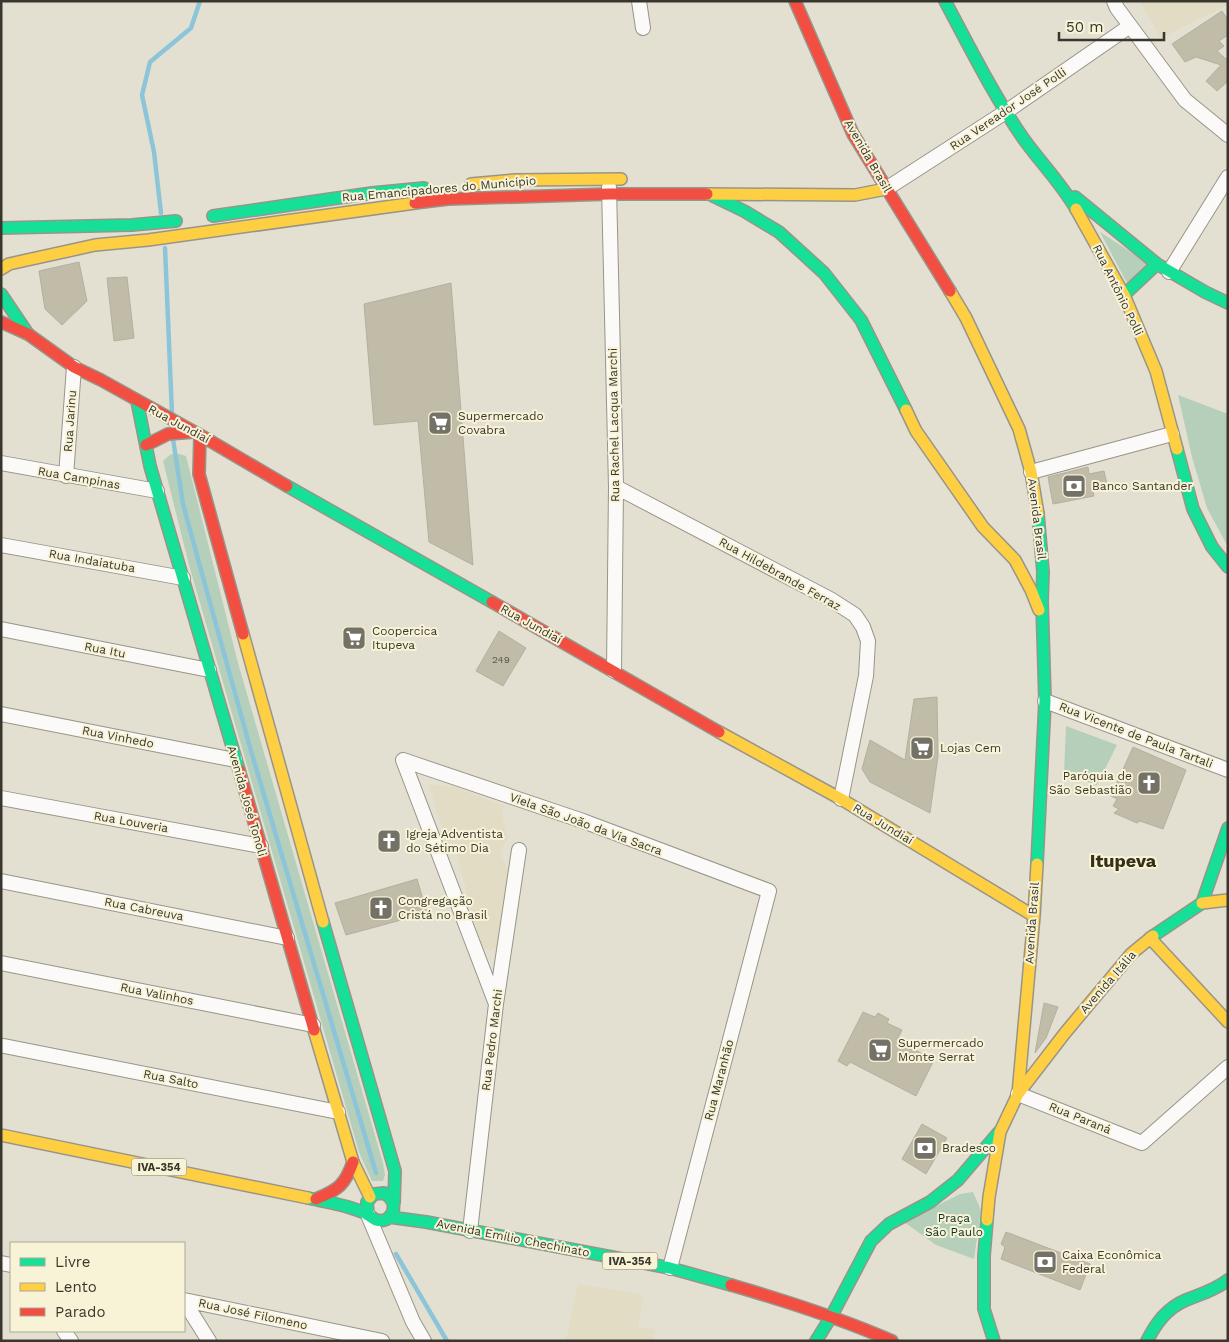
<svg xmlns="http://www.w3.org/2000/svg" width="1229" height="1342" font-family="'Work Sans',sans-serif">
<rect width="100%" height="100%" fill="#e3e0d2"/>
<path fill="#e1dcc3" d="M1139,1h89v7l-2,-2 -65,32z
M429,784l25,3 50,19 -2,8 6,25 -6,8 -1,9 8,15 -11,77 -8,2 -9,-4 -26,-98 -8,-2z
M578,1284l65,11 -5,33 17,1 -2,12h-87z"/>
<path fill="#b5cfba" d="M1100,232l48,31 -21,20z
M1178,395l50,19v133l-21,-39 -15,-51z
M171,454h9l6,2 52,207 145,500 2,12 -2,6h-11l-13,-29 -170,-587 -26,-104z
M1066,726l51,19 -20,40 -33,-11z
M973,1192l8,18 -7,49 -38,-14 -32,-23 56,-28z"/>
<g fill="none" stroke-linecap="round" stroke-linejoin="round">
<path stroke="#8cc5d8" stroke-width="4.5" d="M161,213l-7,-61 -12,-57 8,-33 41,-34 9,-27
M165,248l7,166
M173,439l10,65 21,77 47,170 125,422
M396,1254l51,87"/>
</g>
<path fill="#c0bca8" stroke="#b2b0a4" d="M1222,11l6,9v15l-9,6 5,5 -7,5 9,8 2,-2v24l-11,10 -11,-10 15,-16 -25,-8 -11,5 -13,-18z
M79,262l8,39 -25,24 -17,-16 -6,-38z
M127,277l7,61 -20,3 -7,-63z
M451,283l22,282 -44,-23 -11,-121 -44,4 -10,-121z
M1088,467l1,7 15,-3 3,13 -15,3 2,9 -41,8 -5,-27z
M499,631l27,17 -23,38 -27,-15z
M937,697l1,59 -8,57 -60,-31 -8,-13 8,-29 35,20 9,-61z
M1133,747l53,23 -23,59 -23,-8 -3,2 -23,-10 5,-4 -6,-3 4,-7 -6,-3z
M417,879l10,34 -81,22 -11,-32z
M1044,1003l14,4 -12,31 -11,15z
M863,1012l12,5 3,-4 11,6 -2,4 15,7 -5,10 37,20 -18,36 -66,-34 -3,4 -9,-5z
M922,1124l25,14 -21,36 -24,-15z
M1006,1232l84,32 -10,26 -79,-31 4,-12 -4,-3z"/>
<g fill="none" stroke-linecap="round" stroke-linejoin="round">
<g stroke="#979589" stroke-width="16">
<path id="street" d="M639,1l4,27
M1114,1l3,7 68,92 43,35
M609,187l7,300 -2,184
M886,189l121,-78 123,-85
M1169,272l59,-95
M1,463l156,28
M1031,472l141,-38
M66,476l8,-109
M616,487l214,112 25,16 8,12 5,14 -2,35 -25,123
M1,545l182,33
M1,629l208,41
M1045,701l183,69
M1,714l234,46
M403,760l180,61 186,70 -99,377
M403,760l93,244
M1,798l260,48
M1,881l286,57
M1,963l312,62
M4,1046l334,66
M1018,1094l124,49 86,-76
M368,1215l45,107 11,19
M470,1231l26,-227 23,-154
M1,1263l10,2
M184,1300l198,41
M184,1301l25,40
M64,1331l7,10"/>
</g>
<g stroke="#979589" stroke-width="14">
<path id="fast" d="M945,1c24,45 49,95 78,137 17,24 38,45 53,71
M713,196l31,15 35,21 45,41 37,47 45,90
M1075,197l82,67 48,28 23,11
M213,216l159,-23 52,-5
M1,228l131,-3 44,-4
M1,294l27,40
M1124,295l33,-31
M137,401l13,65 89,304
M1177,449l16,60 19,38 16,20
M287,486l205,116
M1037,864l8,-163 -3,-100 1,-29 -5,-58
M323,922l72,249 -1,32
M1153,936l49,-33 26,-75
M308,1198c19,4 40,7 57,15 4,2 7,5 11,7 17,5 25,-18 8,-27l-10,1 -7,8 1,12
M389,1217l37,5 244,46 61,17
M987,1220l-3,36v53l10,32
M831,1317l40,-76 18,-17 41,-22 28,-22 41,-48
M816,1341l15,-24
M1147,1341c9,-18 20,-33 39,-41 15,-6 29,-10 42,-20"/>
</g>
<g stroke="#979589" stroke-width="14">
<path id="slow" d="M471,184l44,-4 106,-1
M707,194l148,1 31,-6
M1076,209l48,86 32,76 21,78
M1,269l8,-5 86,-19 53,-5 267,-37
M950,291l16,27 53,111 12,43 7,42
M906,410l10,21 67,96 32,33 16,30 8,20
M243,634l80,288
M719,732l122,67 193,117
M1202,903l26,-3
M1150,938l78,84
M314,1030l39,132 17,35
M1018,1094l47,-61 66,-79 22,-18
M1,1135l307,63
M987,1220l2,-23 11,-65 18,-38 16,-178 3,-52"/>
</g>
<g stroke="#979589" stroke-width="14">
<path id="jam" d="M795,1l58,133 97,157
M415,203l33,-4 161,-5h98
M1,322l27,12 46,33 27,13 99,55 87,51
M200,435l-1,39 44,160
M146,445l22,-11 26,-2
M492,602l227,130
M239,770l75,260
M316,1199c22,-9 29,-14 37,-37
M731,1285c55,16 109,33 161,56"/>
</g>
<use href="#street" stroke="#fbfaf8" stroke-width="14"/>
<use href="#fast" stroke="#16e098" stroke-width="11"/>
<use href="#slow" stroke="#ffcf43" stroke-width="11"/>
<use href="#jam" stroke="#f24e42" stroke-width="11"/>
</g>
<defs>
<g id="supermarket-square" transform="scale(1.25)"><rect x="-9" y="-9" width="18" height="18" rx="4" fill="#747267" stroke="#f8f3d7"/><path d="M-6-5.5h2.5l.6 2H6L4.5 2H-2.5L-4.4-4H-6ZM-1.5 3.2a1.3 1.3 0 1 0 .1 0ZM3 3.2a1.3 1.3 0 1 0 .1 0Z" fill="#fff"/></g>
<g id="bank-square" transform="scale(1.25)"><rect x="-9" y="-9" width="18" height="18" rx="4" fill="#747267" stroke="#f8f3d7"/><path d="M-6-4H6V4H-6ZM0-2.3a2.3 2.3 0 1 0 0 4.6a2.3 2.3 0 1 0 0-4.6Z" fill="#fff"/></g>
<g id="church-square" transform="scale(1.25)"><rect x="-9" y="-9" width="18" height="18" rx="4" fill="#747267" stroke="#f8f3d7"/><path d="M-1.2-6h2.4v3.5h3.3v2.4h-3.3V6h-2.4V-.1h-3.3v-2.4h3.3Z" fill="#fff"/></g>
</defs>
<g fill-rule="evenodd">
<use href="#supermarket-square" x="440" y="423"/>
<use href="#bank-square" x="1074" y="486"/>
<use href="#supermarket-square" x="354" y="638"/>
<use href="#supermarket-square" x="922" y="748"/>
<use href="#church-square" x="1149" y="783"/>
<use href="#church-square" x="389" y="841"/>
<use href="#church-square" x="381" y="908"/>
<use href="#supermarket-square" x="880" y="1050"/>
<use href="#bank-square" x="925" y="1148"/>
<use href="#bank-square" x="1045" y="1262"/>
</g>
<g text-anchor="middle" stroke-width="4" stroke-linejoin="round" paint-order="stroke">
<g font-size="10" fill="#5b584c">
<text x="501" y="663">249</text>
</g>
<g fill="#f8f3d7" stroke="#726f60" stroke-width="1">
<rect x="131.5" y="1158.5" width="55" height="17" rx="4"/>
<rect x="602.5" y="1252.5" width="55" height="17" rx="4"/>
</g>
<g font-size="11" font-weight="bold" fill="#39372d">
<text x="159" y="1171">IVA-354</text>
<text x="630" y="1265">IVA-354</text>
</g>
<g font-size="12" fill="#39372d" stroke="#f8f3d7">
<text transform="translate(1008 109) rotate(-34)" y="4">Rua Vereador José Polli</text>
<text transform="translate(868 156) rotate(60)" y="4">Avenida Brasil</text>
<text transform="translate(439 189) rotate(-5)" y="4">Rua Emancipadores do Município</text>
<text transform="translate(1118 290) rotate(64)" y="4">Rua Antônio Polli</text>
<text transform="translate(70 421) rotate(-86)" y="4">Rua Jarinu</text>
<text transform="translate(179 424) rotate(28)" y="4">Rua Jundiaí</text>
<text transform="translate(614 425) rotate(-91)" y="4">Rua Rachel Lacqua Marchi</text>
<text transform="translate(79 478) rotate(10)" y="4">Rua Campinas</text>
<text transform="translate(1037 519) rotate(83)" y="4">Avenida Brasil</text>
<text transform="translate(92 561) rotate(10)" y="4">Rua Indaiatuba</text>
<text transform="translate(780 574) rotate(29)" y="4">Rua Hildebrande Ferraz</text>
<text transform="translate(531 624) rotate(29)" y="4">Rua Jundiaí</text>
<text transform="translate(105 650) rotate(11)" y="4">Rua Itu</text>
<text transform="translate(1136 735) rotate(21)" y="4">Rua Vicente de Paula Tartali</text>
<text transform="translate(118 737) rotate(11)" y="4">Rua Vinhedo</text>
<text transform="translate(247 801) rotate(74)" y="4">Avenida José Tonoli</text>
<text transform="translate(131 822) rotate(10)" y="4">Rua Louveria</text>
<text transform="translate(586 824) rotate(20)" y="4">Viela São João da Via Sacra</text>
<text transform="translate(883 824) rotate(31)" y="4">Rua Jundiaí</text>
<text transform="translate(144 909) rotate(11)" y="4">Rua Cabreuva</text>
<text transform="translate(1032 923) rotate(-86)" y="4">Avenida Brasil</text>
<text transform="translate(1108 982) rotate(-49)" y="4">Avenida Itália</text>
<text transform="translate(157 994) rotate(11)" y="4">Rua Valinhos</text>
<text transform="translate(492 1040) rotate(-83)" y="4">Rua Pedro Marchi</text>
<text transform="translate(171 1079) rotate(11)" y="4">Rua Salto</text>
<text transform="translate(719 1080) rotate(-75)" y="4">Rua Maranhão</text>
<text transform="translate(1080 1118) rotate(22)" y="4">Rua Paraná</text>
<text transform="translate(513 1238) rotate(11)" y="4">Avenida Emílio Chechinato</text>
<text transform="translate(253 1314) rotate(12)" y="4">Rua José Filomeno</text>
</g>
<g font-size="12" fill="#39372d" stroke="#f8f3d7" text-anchor="start">
<text x="458" y="420">Supermercado<tspan x="458" dy="14">Covabra</tspan></text>
<text x="1092" y="490">Banco Santander</text>
<text x="372" y="635">Coopercica<tspan x="372" dy="14">Itupeva</tspan></text>
<text x="940" y="752">Lojas Cem</text>
<text x="1132" y="780" text-anchor="end">Paróquia de<tspan x="1132" dy="14">São Sebastião</tspan></text>
<text x="406" y="838">Igreja Adventista<tspan x="406" dy="14">do Sétimo Dia</tspan></text>
<text x="398" y="905">Congregação<tspan x="398" dy="14">Cristá no Brasil</tspan></text>
<text x="898" y="1047">Supermercado<tspan x="898" dy="14">Monte Serrat</tspan></text>
<text x="942" y="1152">Bradesco</text>
<text x="1062" y="1259">Caixa Econômica<tspan x="1062" dy="14">Federal</tspan></text>
</g>
<g font-size="12" fill="#0f3122" stroke="#f8f3d7">
<text x="954" y="1222">Praça<tspan x="954" dy="14">São Paulo</tspan></text>
</g>
<g font-size="18" font-weight="bold" fill="#35301a" stroke="#f8f3d7">
<text x="1123" y="867">Itupeva</text>
</g>
</g>
<rect width="1229" height="1342" fill="none" stroke="#39372d" stroke-width="5"/>
<rect x="10" y="1242" width="175" height="90" fill="#f8f3d7" stroke="#aca893"/>
<rect x="20" y="1258" width="25" height="8" fill="#16e098" stroke="#aca893"/>
<text x="55" y="1267" font-size="15" fill="#39372d">Livre</text>
<rect x="20" y="1283" width="25" height="8" fill="#ffcf43" stroke="#aca893"/>
<text x="55" y="1292" font-size="15" fill="#39372d">Lento</text>
<rect x="20" y="1308" width="25" height="8" fill="#f24e42" stroke="#aca893"/>
<text x="55" y="1317" font-size="15" fill="#39372d">Parado</text>
<path d="M1059 32v8h105v-8" fill="none" stroke="#39372d" stroke-width="2.5"/>
<text x="1066" y="32" font-size="15" fill="#39372d" stroke="#f8f3d7" stroke-width="4" paint-order="stroke">50 m</text>
</svg>
